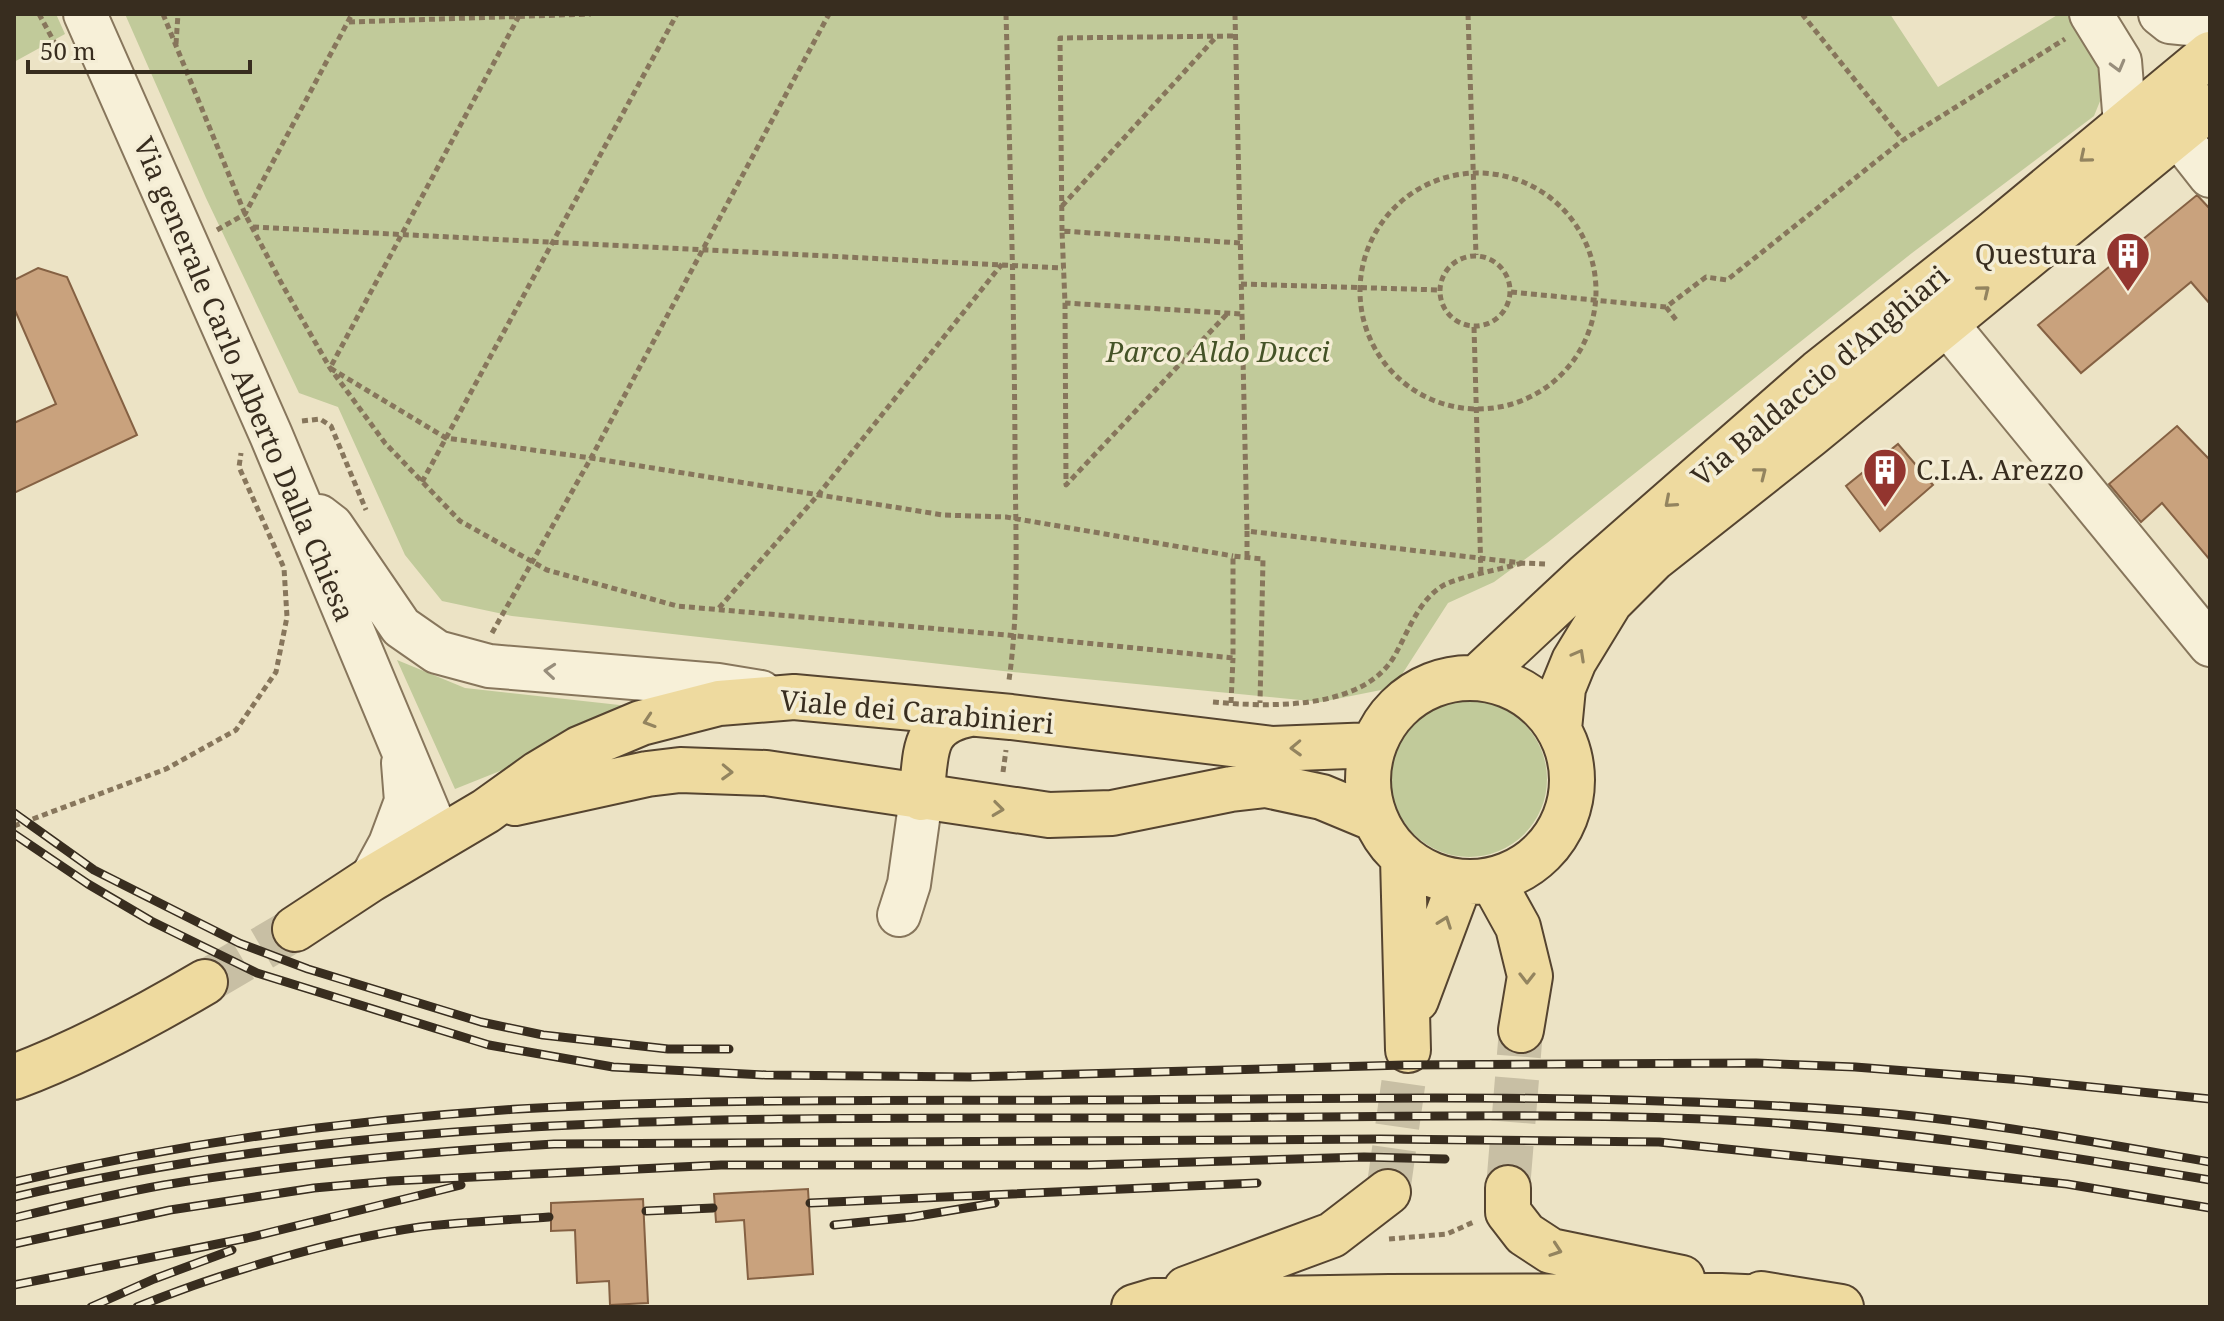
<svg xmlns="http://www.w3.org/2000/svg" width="2224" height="1321" font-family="'Noto Serif',serif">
<rect width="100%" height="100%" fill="#ece3c5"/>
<path fill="#c1ca9a" d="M14,14h42l9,20 -51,28z
M125,14h1765l48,73 121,-73h19l35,55 -19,47 -182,137 -365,290 -53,39 -46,21 -49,76 -13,10 -65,13 -318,-31 -491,-55 -70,-15 -37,-46 -67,-148 -39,-14 -93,-195z
M397,660l68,28 191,21 -201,80z
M1391 779a78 78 0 1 1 156 0a78 78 0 1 1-156 0Z"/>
<path fill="#c9a27d" stroke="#856143" stroke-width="2" d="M2197,195l13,14v95l-19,-22 -110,91 -43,-48z
M38,268l29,9 70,158 -123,58v-70l42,-19 -42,-96v-28z
M2177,426l33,34v100l-48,-57 -21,19 -32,-38z
M1898,444l35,41 -53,46 -34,-45z
M808,1189l5,85 -65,5 -4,-59 -28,2 -2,-28z
M643,1199l5,104 -38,2 -1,-24 -32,2 -2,-53 -24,1v-28z"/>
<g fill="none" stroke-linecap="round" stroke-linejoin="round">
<path stroke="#c8bfa4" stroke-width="44" stroke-dasharray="44 22" stroke-linecap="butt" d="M205,982l90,-53
M1508,1188l13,-158
M1388,1192l20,-142"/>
<g stroke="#87765c" stroke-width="46">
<path id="minor" d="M85,14l186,421 168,402
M2091,14l29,47 5,63
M2160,14l10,8 40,4
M2177,134l33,42
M1946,323l264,322
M319,516l13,10 69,101 36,25 52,14 229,19 43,7
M371,879l19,-35 16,-43 -3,-38
M899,915l10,-31 12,-86"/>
</g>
<g stroke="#554430" stroke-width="48">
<path id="major" d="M1368 780a102 102 0 1 1 204 0a102 102 0 1 1-204 0Z
M1477,678l110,-103 232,-203 174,-138 217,-180
M1559,729l4,-41 11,-27 36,-59 43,-43 157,-124 400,-328
M921,798c6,-43 -2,-74 49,-84
M515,803l132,-29 33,-4 86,3 283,42 63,-2 119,-24 35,-4 56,12 53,22
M1403,858l5,192
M1492,880l26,47 12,49 -9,54
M295,929l76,-50 115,-68 53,-38 40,-24 62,-26 78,-20 75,-6 217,20 261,32 102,-4
M1416,1000l44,-118
M14,1077c67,-25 130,-59 191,-95
M1508,1188v24l17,22 26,17 131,27
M1186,1289l146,-54 56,-43
M1761,1294l80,13
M1134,1307l20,-6 235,-4 332,-1 68,3"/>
</g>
<path stroke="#87765c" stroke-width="5" stroke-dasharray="6 4" stroke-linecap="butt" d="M39,14l19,35
M163,14l82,200 38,72 47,82 55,75 75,78 87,49 130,36 330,29 226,23v-102l30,3 -3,144
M1006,14c4,144 8,287 9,430 0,79 5,159 -6,236
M1235,14l12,517
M1468,14l8,241
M1802,14l101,126
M519,16l-189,352 116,70 145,20 352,57 63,2 227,39
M349,22l242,-8
M176,44l2,-30
M1360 291a118 118 0 1 1 236 0a118 118 0 1 1-236 0Z
M1062,206l155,-170
M253,227l810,41
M217,230l28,-16 107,-200
M1062,231l-2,-193 175,-2
M1240,243l-178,-12 3,72 176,11
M1440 291a35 35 0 1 1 70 0a35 35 0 1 1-70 0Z
M1241,284l199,6
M1511,292l155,15 40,-30 21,3 176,-140 162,-101
M1065,303l1,182 161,-171
M1666,307l11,14
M1474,327l7,248
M302,421l18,-2 11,7 35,84
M422,482l255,-468
M1247,557v-26l275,32 23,1
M719,608l99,-113 184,-231
M492,633l99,-175 238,-444
M1213,702c54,5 151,9 182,-47 13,-23 24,-56 49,-70 21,-10 55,-15 78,-22
M1231,703l2,-45
M1003,772l3,-22
M14,826l152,-57 70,-39 40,-58 11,-55 -3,-49 -45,-101 2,-14
M1389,1239l58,-5 29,-13"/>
<use href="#minor" stroke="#f7f0d8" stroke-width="42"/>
<use href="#major" stroke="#eeda9f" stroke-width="44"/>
<g stroke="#382d1f" stroke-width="9">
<path id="rail" d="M14,813l80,57 145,73 69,26 173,53 62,13 125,14h61
M14,834l74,50 63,37 106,52 232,72 124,22 153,8 204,2 435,-12 351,-2 99,4 168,13 187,19
M14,1182c166,-39 335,-62 504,-73 188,-11 377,-8 565,-9 259,-1 518,-8 776,11 118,9 235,31 351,51
M14,1197c357,-85 727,-79 1092,-79 206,1 414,-7 620,2 163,8 323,33 484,60
M810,1203l447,-20
M646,1211l67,-3
M14,1218c50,-12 99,-24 150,-33 129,-21 259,-33 390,-41l826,-5 279,3 408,42 143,24
M834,1225l78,-8 83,-14
M14,1244l156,-34 144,-22 77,-7 330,-16h368l275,-8 81,2
M14,1285l233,-47 214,-53
M91,1307l63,-28 78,-29
M137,1307c83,-34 194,-67 283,-80 43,-5 86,-7 129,-10"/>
</g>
<use href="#rail" stroke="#f4edd5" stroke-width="6" stroke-dasharray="18" stroke-linecap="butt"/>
</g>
<defs><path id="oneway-chevron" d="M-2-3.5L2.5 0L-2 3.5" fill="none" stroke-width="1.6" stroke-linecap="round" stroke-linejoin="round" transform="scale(2)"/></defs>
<g stroke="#988e7c">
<use href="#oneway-chevron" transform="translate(2118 66) rotate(75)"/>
<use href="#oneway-chevron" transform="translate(550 671) rotate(-175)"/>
</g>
<g stroke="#93845f">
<use href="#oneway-chevron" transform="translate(2085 157) rotate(140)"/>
<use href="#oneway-chevron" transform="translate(1984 291) rotate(-39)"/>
<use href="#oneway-chevron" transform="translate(1761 473) rotate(-38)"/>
<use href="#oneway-chevron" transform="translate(1670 502) rotate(139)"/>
<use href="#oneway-chevron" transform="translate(1579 655) rotate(-61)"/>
<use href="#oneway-chevron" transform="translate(649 721) rotate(162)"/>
<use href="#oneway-chevron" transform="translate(1296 748) rotate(178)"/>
<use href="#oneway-chevron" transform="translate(727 772) rotate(2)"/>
<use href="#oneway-chevron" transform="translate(998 809) rotate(7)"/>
<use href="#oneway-chevron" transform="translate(1445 922) rotate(-70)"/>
<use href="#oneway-chevron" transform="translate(1527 978) rotate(90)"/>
<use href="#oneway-chevron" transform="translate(1556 1250) rotate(19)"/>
</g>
<defs>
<g id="building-pin" transform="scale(2.3)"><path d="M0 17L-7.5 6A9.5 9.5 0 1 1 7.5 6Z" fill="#93352f" stroke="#f4edd5"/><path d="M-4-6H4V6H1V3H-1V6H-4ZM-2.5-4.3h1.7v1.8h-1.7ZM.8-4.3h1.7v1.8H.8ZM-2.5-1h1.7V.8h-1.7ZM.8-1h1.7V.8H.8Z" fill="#fff"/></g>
</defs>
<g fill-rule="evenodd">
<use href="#building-pin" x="2128" y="254"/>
<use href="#building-pin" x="1885" y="470"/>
</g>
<g text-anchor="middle" stroke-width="7" stroke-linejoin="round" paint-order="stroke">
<g font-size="28" fill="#382d1f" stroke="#f4edd5" text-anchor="end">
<text x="2097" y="264">Questura</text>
<text x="1916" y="480" text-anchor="start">C.I.A. Arezzo</text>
</g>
<g font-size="28" font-style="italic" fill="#455327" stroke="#f4edd5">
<text x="1218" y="362">Parco Aldo Ducci</text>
</g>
<g font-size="28" fill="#382d1f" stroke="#f4edd5">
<text transform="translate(1820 376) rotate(-40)" y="10">Via Baldaccio d'Anghiari</text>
<text transform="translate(244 379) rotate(67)" y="10">Via generale Carlo Alberto Dalla Chiesa</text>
<text transform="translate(917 712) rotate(5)" y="10">Viale dei Carabinieri</text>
</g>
</g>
<rect width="2224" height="1321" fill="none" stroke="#382d1f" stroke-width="32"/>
<path d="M28 60v12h222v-12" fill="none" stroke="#382d1f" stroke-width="4"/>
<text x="40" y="60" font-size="24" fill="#382d1f" stroke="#f4edd5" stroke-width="6" paint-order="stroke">50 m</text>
</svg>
